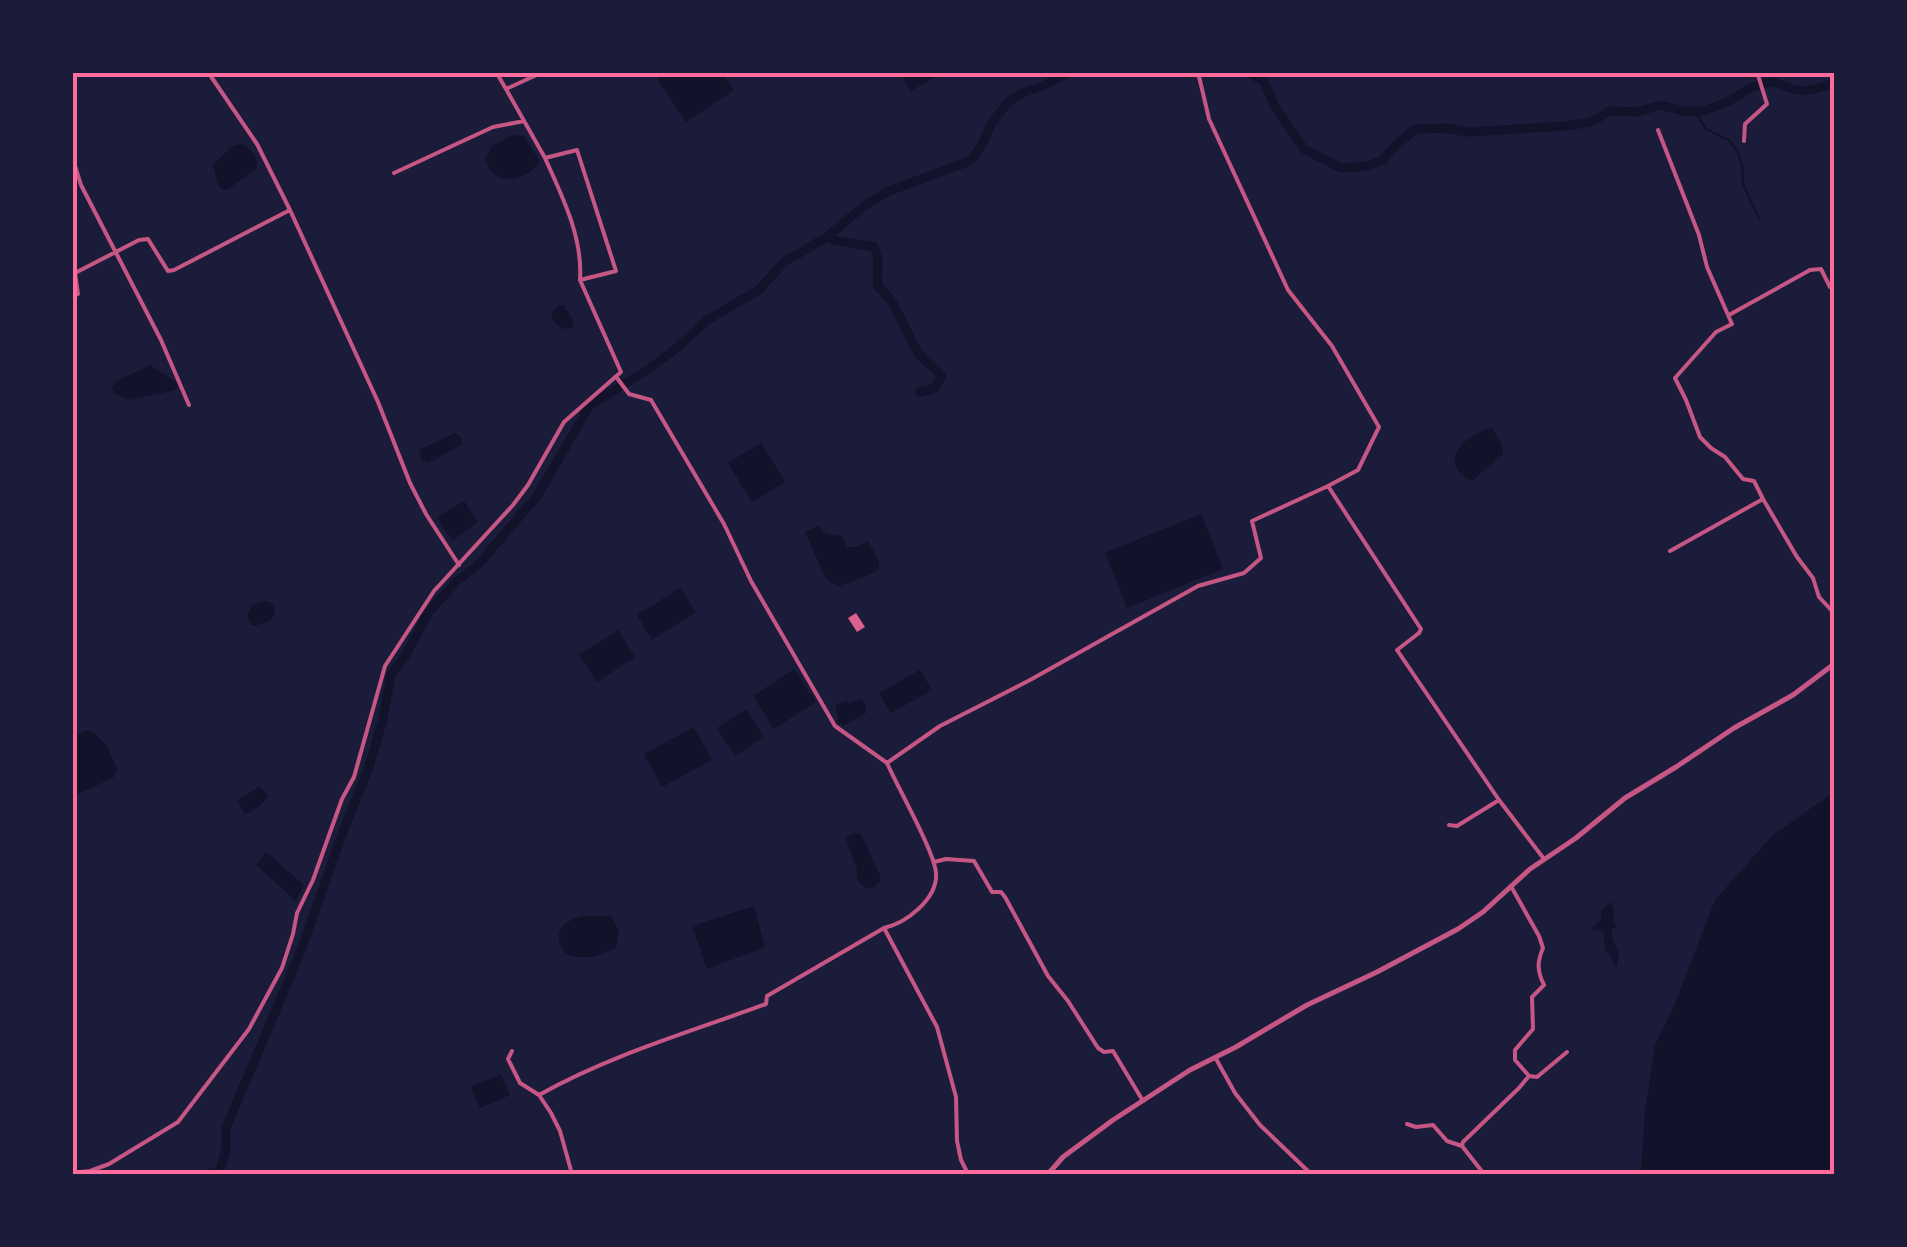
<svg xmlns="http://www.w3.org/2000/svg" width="1907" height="1247" font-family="'Archivo Narrow',sans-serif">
<rect width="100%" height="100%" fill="#1b1b3a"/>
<path fill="#12122b" d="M667,73h55l12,17 -48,32 -29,-43z
M900,73h41l-30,18z
M513,135l11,1 16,26c-9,13 -32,24 -46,12 -4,-3 -7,-11 -9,-15l7,-13z
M240,144c10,2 20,15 16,25l-29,21 -5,-1 -4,-4 -5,-20 20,-19z
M559,305h5l9,15 1,6 -5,3c-11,0 -14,-6 -18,-15z
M150,365l26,17 1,4 -2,4 -46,10 -14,-6 -4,-7 6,-6z
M1492,428l10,17 1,9 -31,27c-37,-18 -7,-47 20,-53z
M455,433l5,3 2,8 -33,19 -8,-4 -2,-9z
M761,443l24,39 -33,20 -24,-39z
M464,501l14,21 -26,19 -15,-23z
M1201,514l22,55 -96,39 -22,-55z
M819,525l6,8 16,3 6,11h9l12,-6 11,20v8l-12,7 -28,10 -13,-7 -21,-47z
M680,588l16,24 -44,28 -15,-25z
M265,601h3l7,5 -1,10 -6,6 -15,4 -3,-2 -3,-8 5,-11z
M618,630l17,27 -38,25 -18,-27z
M794,669l22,33 -42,27 -21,-33z
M920,670l12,20 -41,23 -12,-20z
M862,698l4,8 -1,8 -22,12 -5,-4 -2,-17 10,-5 3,4z
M746,709l18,28 -29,19 -18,-28z
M694,727l18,33 -50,27 -18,-33z
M87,730c16,6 25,24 30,40l-4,8 -40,18v-60z
M259,787l9,8c-3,8 -15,17 -23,19l-8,-13z
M1834,792v382h-193l4,-63 10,-66 19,-39 41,-106 57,-64z
M853,833h5l4,3 18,40 1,5 -9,7h-7l-8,-8v-10l-11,-31z
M266,852l38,33 -8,16 -40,-36z
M1611,902l4,11 -2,4 3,11 -4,1c-1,9 1,15 7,22l-2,16 -4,-4 -2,-8 -6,-5 -1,-17 -8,-4 -3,2 -2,-3 9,-7 2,-11z
M754,906l11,41 -58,22 -15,-43z
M582,916h29l8,15 -3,16c-15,10 -33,13 -50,7 -14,-20 -7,-31 16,-38z
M501,1074l9,21 -30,13 -9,-21z"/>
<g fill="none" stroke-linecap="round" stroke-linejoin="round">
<path stroke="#12122b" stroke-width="2.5" d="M1695,111l11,18 24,12 8,11 4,14 1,18 16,35"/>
<path stroke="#12122b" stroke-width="9" d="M1247,72l17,9 11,26 29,42 37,19 26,-2 16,-6 13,-15 20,-16 28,-1 24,4 98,-6 25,-4 19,-11 28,1 22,-7 23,6h21l23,-9 23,-14 22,-7c28,13 34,12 62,2
M827,237l6,3 41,7c7,14 2,24 4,40 18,12 28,47 41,67 6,8 16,14 23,22l-9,13 -13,3
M207,1174l13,-3 6,-22v-21l74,-175 44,-124 25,-62 14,-48 8,-44 16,-22 21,-40 29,-32 20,-15 60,-70 53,-91 59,-36 29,-22 29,-27 52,-30 25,-28 43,-25 37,-31 25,-15 81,-30 13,-18 8,-19 16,-21 17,-11 19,-6 26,-14"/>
</g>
<path fill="#dd5f8e" d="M856,613l9,14 -8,5 -9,-14z"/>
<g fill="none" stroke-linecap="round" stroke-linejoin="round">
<path stroke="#c65784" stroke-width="4" d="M208,72l49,72 33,66
M496,72l10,17
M1198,72l11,47 79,171 44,56 47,81 -21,43 -30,16 93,143 -2,4 -22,17 102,150 45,59
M1658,130l41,105 8,32 25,57 -16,8 -41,46 11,22 14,37 11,11 14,9 18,22 11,2 9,18
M1744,141l1,-17 22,-20 -10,-32
M72,156l9,29 80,155 28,65
M545,158c17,38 38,79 35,122
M394,173l99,-46 31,-6
M72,297l6,-3 -3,-21 64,-33 9,-1 20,32 6,-1 116,-60 88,192 32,81 16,31 33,51
M1729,315l81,-45 11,-1 9,18 4,2
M617,378l12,16 22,6 73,124 27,57 84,145 52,37
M1670,551l93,-52 34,58 16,21 6,19 15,16
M1449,825l8,1 42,-26
M934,862l12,-3 28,2 18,31h9l4,5 43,79 20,25 30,47 6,4 9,-1 30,50
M1512,888l27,48 4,12c-6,14 -6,23 1,37l-12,12 1,32 -18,21v10l14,16
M884,928l53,99 19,70 1,44 4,19 7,14
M512,1051l-4,8 12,24 19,12 12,18 9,18 12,43
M1215,1057l20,36 25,32 51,49
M539,1095c71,-40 151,-63 227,-91l1,-8 117,-68c22,-5 54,-29 52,-55 -1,-20 -39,-87 -49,-110l53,-37 90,-46 168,-94 46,-13 17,-15 -9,-37 76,-35
M1407,1124l9,3 17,-2 14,16 15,5
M72,1173l18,-2 19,-7 69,-42 71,-93 33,-61 11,-34 4,-21 16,-33 29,-81 12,-22 31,-111 49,-75 79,-86 15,-20 36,-63 57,-50 -41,-92 36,-9 -39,-121 -32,8 -39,-69 37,-17
M1484,1174l-22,-28 1,-4 56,-54 10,-12 8,1 30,-25"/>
<path stroke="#c65784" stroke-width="5" d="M1048,1174l15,-17 50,-37 77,-50 46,-23 71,-42 70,-33 81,-43 25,-17 47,-43 46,-31 49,-40 51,-31 58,-39 59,-33 41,-31"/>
</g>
<rect width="1907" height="1247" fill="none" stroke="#1b1b3a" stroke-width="150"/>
<rect x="75" y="75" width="1757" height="1097" fill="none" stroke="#ff6b9d" stroke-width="4"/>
</svg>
